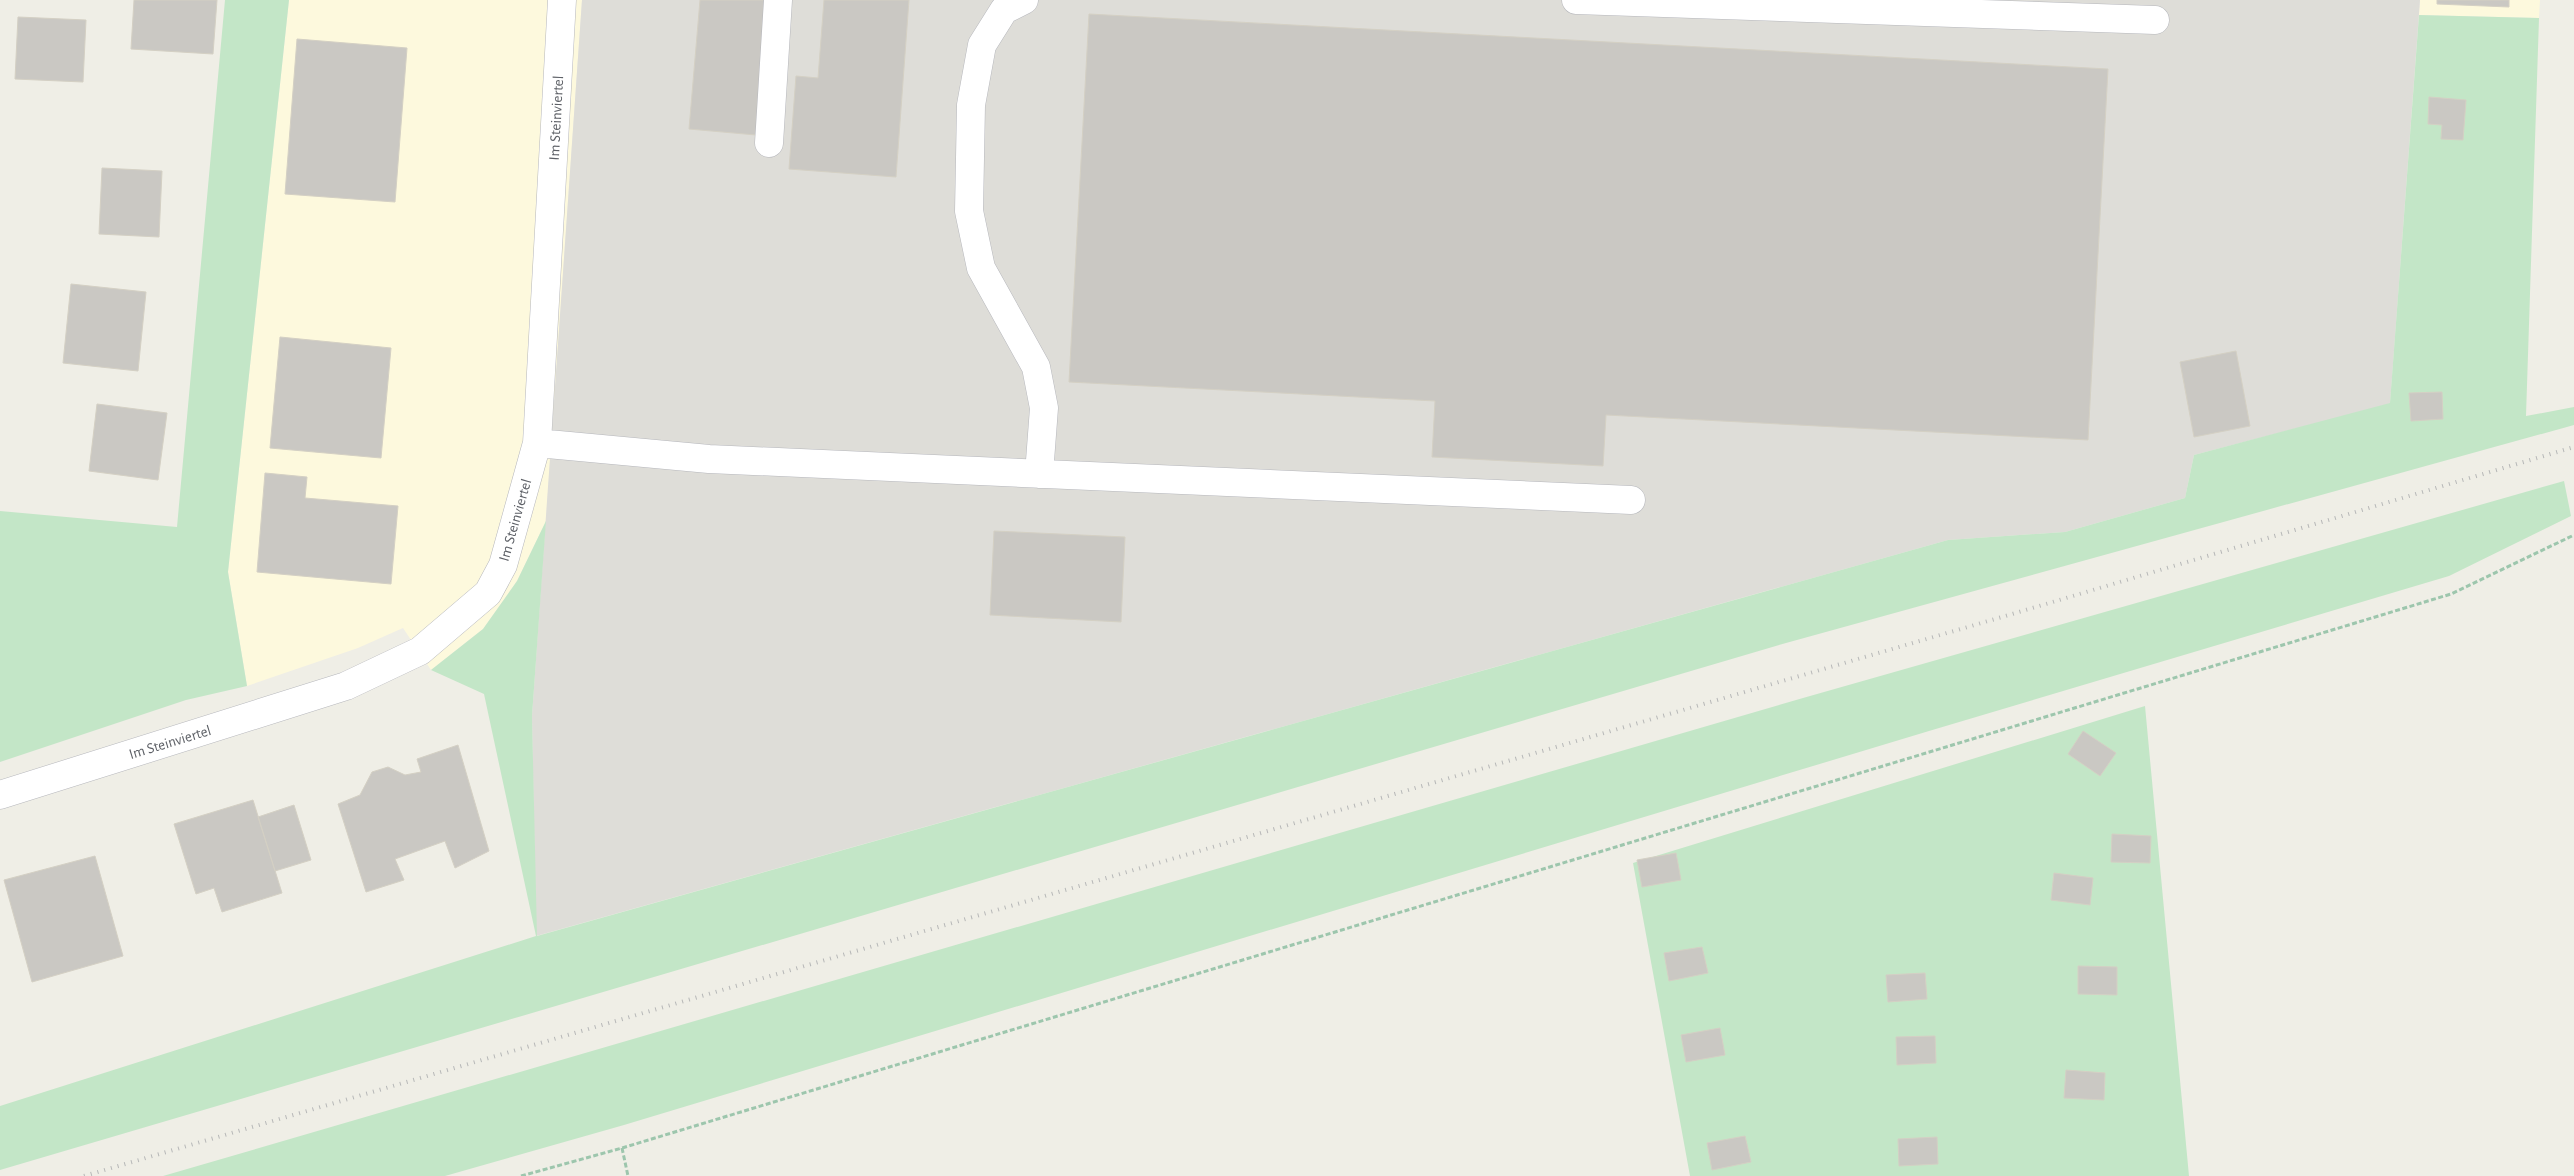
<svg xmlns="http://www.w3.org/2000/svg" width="2574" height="1176" font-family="'Alegreya Sans',sans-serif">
<rect width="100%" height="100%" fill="#efeee6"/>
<path fill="#fdf9dd" d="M289,0h293l-36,521 -29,60 -34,48 -52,41 -28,-42 -45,20 -111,38 -19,-114z
M2420,0h120l-1,18 -120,-3z"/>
<path fill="#deddd8" d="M582,0h1838l-30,404 -196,51 -9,43 -120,34 -117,8 -1412,396 -4,-220z"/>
<path fill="#c3e6c7" d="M225,0h64l-61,572 19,114 -61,14 -186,62v-251l177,16z
M2419,15l120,3 -13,398 48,-9v18l-788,218 -1786,527v-64l536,-170 -52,-242 -53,-24 52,-41 34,-48 29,-60 -14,195 5,220 1411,-396 117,-8 120,-34 9,-43 196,-52z
M2564,481l7,35 -122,60 -520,155 -1305,394 -179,51h-282l1640,-478z
M2145,706l44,470h-499l-57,-313z"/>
<path fill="#cac8c3" stroke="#d4d0c4" d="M134,0h83l-4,54 -82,-5z
M700,0h67l-11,135 -67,-6z
M824,0h85l-13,177 -107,-8 7,-93 22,2z
M2437,0h72v7l-72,-3z
M1089,14l1019,55 -20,371 -482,-25 -3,51 -171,-9 3,-56 -366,-19z
M18,17l68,3 -3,62 -68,-3z
M297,39l110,9 -12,154 -110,-8z
M2429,97l37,3 -3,40 -22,-1 1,-14 -14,-1z
M102,168l60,3 -3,66 -60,-3z
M71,284l75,8 -8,79 -75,-8z
M280,337l111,11 -10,110 -111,-10z
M2236,351l14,75 -56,11 -14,-75z
M2442,392l1,27 -32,2 -2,-28z
M97,404l70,9 -9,67 -69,-9z
M265,473l42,4 -2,21 93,8 -7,78 -134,-12z
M994,531l131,6 -4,85 -131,-7z
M2083,731l33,22 -16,23 -32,-22z
M458,745l31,106 -34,17 -10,-27 -50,18 9,21 -38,12 -28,-88 22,-9 12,-23 16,-5 17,8 16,-3 -4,-13z
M253,800l29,93 -60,19 -8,-24 -18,6 -22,-70z
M294,805l17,55 -36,11 -17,-54z
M2112,834l39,2 -1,27 -39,-1z
M1676,853l5,27 -39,7 -5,-27z
M95,856l28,100 -91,26 -28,-102z
M2054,873l39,5 -3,27 -39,-5z
M1702,947l6,26 -39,8 -5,-28z
M2078,966l39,1v28l-39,-1z
M1925,973l2,26 -39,3 -2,-27z
M1720,1028l5,27 -39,7 -5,-27z
M1935,1036l1,27 -39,2 -1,-28z
M2066,1070l39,3 -1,27 -40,-2z
M1745,1136l6,26 -39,8 -5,-27z
M1937,1137l1,27 -39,2 -1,-27z"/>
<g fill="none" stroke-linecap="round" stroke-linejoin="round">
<g stroke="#b6b7bc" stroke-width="29">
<path id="minor" d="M1024,0l-20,10 -22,35 -11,60 -2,106 12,57 55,99 8,41 -5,66
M1576,0l579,20
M769,143l9,-143
M537,443l172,16 922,41
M0,795l346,-109 74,-35 68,-58 15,-28 34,-122 25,-443"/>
</g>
<path stroke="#9dc6ad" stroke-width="3" stroke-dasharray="5 2.5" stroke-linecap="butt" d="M622,1148l6,28
M521,1176l101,-28 1829,-554 123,-59"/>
<use href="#minor" stroke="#fff" stroke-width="28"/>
<path stroke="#b6b7b7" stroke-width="4" stroke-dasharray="1 6" stroke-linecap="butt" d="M84,1176l1918,-559 572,-170"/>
</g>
<g text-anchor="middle" stroke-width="4" stroke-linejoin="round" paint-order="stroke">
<g font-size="15" fill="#5d6066" stroke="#fff">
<text transform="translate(556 118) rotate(-87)" y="5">Im Steinviertel</text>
<text transform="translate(515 520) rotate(-74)" y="5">Im Steinviertel</text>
<text transform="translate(170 742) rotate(-17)" y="5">Im Steinviertel</text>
</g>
</g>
</svg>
